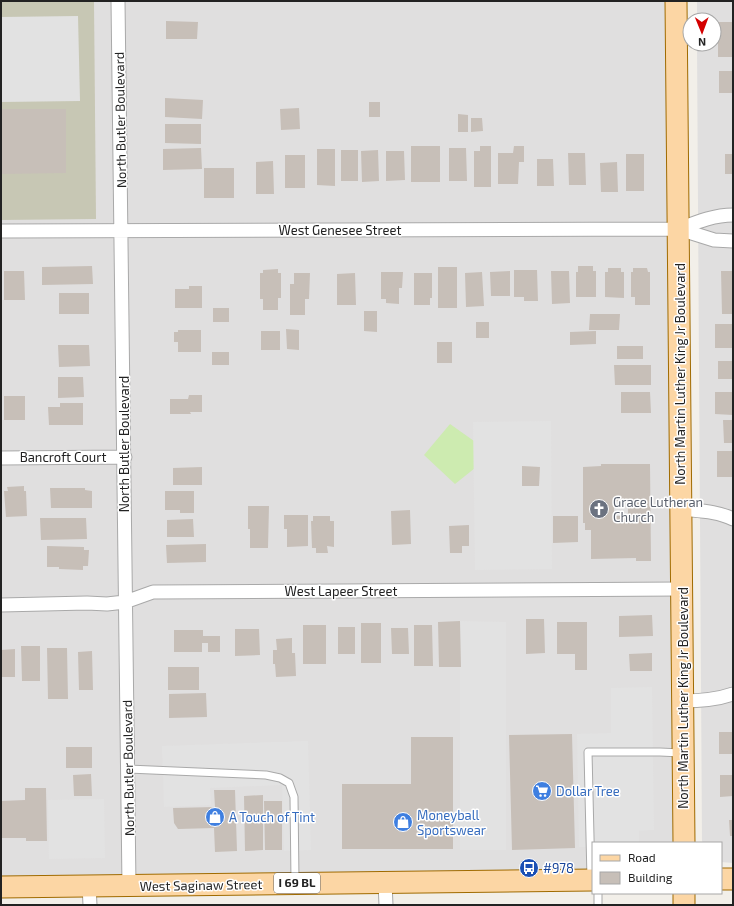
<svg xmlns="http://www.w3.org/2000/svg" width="734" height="906" font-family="'Exo 2',sans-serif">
<rect width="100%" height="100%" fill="#f2efe9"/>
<path fill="#e0dfdf" d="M1,1h673l10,842h-91v36l-592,1z
M697,1h36v862l-12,-1v-19h-18l-1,-2 -5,-797h17v-24h-17z"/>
<path fill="#c7c7b4" d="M1,1h93l2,218 -95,1z"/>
<path fill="#cdebb0" d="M450,424l24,17 1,27 -20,16 -31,-29z"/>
<path fill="#e2e2e2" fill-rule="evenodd" d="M78,16l2,85 -79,1v-85z
M551,421l1,148 -77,1 -2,-148zM522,466l18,1 -1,19h-17z
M460,621l46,1v228h-46z
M652,687l2,143 -15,1v12h-46v4h-14l-2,-113 34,-1v-45z
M308,741l3,109 -27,1 -2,-66 -72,3 1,17 -47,2 -2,-61z
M104,799l1,59 -56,1 -1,-59z"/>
<path fill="#c7bfb8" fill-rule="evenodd" d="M166,21l32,1 -1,17h-31z
M718,22h15v35h-15z
M719,71h14v22h-14z
M165,98l38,2 -1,19 -37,-2z
M369,102h11v15h-11z
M299,108l1,21 -19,1 -1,-21z
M1,109h65v64l-65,1z
M458,114l10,1v17h-10z
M471,118h11l1,13 -12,1z
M165,124h36v20l-36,-1z
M411,146h29v36h-29z
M480,146h11v41h-17v-36h6z
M514,146h10v16h-5l-1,22h-20v-31h15z
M201,148l1,21 -39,1v-21z
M449,148h17l1,33h-18z
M317,149h18v37l-18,-1z
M341,150h17v31h-17z
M378,150l1,31 -17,1 -1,-31z
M386,151h18l1,29 -19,1z
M568,153h17l1,32h-17z
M626,154h18v37h-18z
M725,154h8v20h-8z
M285,155h20v33h-20z
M537,159h16l1,27h-17z
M273,161l1,33h-18v-32z
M617,162l1,30h-17l-1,-29z
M204,168h30v30h-30z
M92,266l1,18 -51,1v-18z
M578,266h15v5h3v26h-20v-25h2z
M438,267h19v41h-19z
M608,268h13v4h3v26l-19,-1v-25h3z
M633,268h14l1,4h2v33h-15v-8h-4v-25h2z
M278,269v4h3v25h-3v12h-15v-11h-3v-26h3v-3z
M514,270h23l1,31h-14v-4h-10z
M4,271h20l1,29h-21z
M510,271v25h-19l-1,-24z
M551,271h18l1,32 -18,1z
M721,271h12v43h-11z
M381,272h22l-1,16h-3v16l-13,-1v-4h-5z
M482,272l2,34 -18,1 -1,-34z
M294,273h16l-1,26h-4v16h-15v-31h4z
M355,273l1,32h-19v-31z
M414,273h18v25h-2v7h-16z
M189,286h13v22h-27v-19h14z
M59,293h30v21h-30z
M213,308h16v14h-16z
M364,311h13v21l-13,-1z
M590,314h30l-1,16h-30z
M476,322h13v16h-13z
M715,324h18v24h-18z
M286,329l13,1v20l-12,-1z
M178,330h23v22h-23v-10h-4v-10h4z
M261,331h19v19h-19z
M596,331v13l-26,1v-13z
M437,342h15v21h-15z
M58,345h31l1,21 -31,1z
M617,346h26v13h-26z
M212,352h17v13h-17z
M718,361h15v18h-15z
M614,365h37v20h-36z
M58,377h25l1,20 -26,1z
M621,392h29l1,21h-30z
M715,392h18v23l-18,-1z
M189,395h13v17h-12l1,2h-21v-15h18z
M4,396h21v24h-21z
M60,403h23v22h-34l-1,-18h12z
M723,420h10v23h-9z
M717,451h16v26h-16z
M601,464h49l1,97h-15v-3l-45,1v-29h-6v-7h-2v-56l18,-1zM614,501l14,1v14h-14z
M522,466l18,1 -1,19h-17z
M202,467v18h-29v-17z
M24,486v5h2l1,25 -21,1 -2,-26h4l-1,-4z
M50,488h35v2l7,1v17h-41z
M165,491h29v22h-14v-3h-15z
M248,506h21l-1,42h-18v-19h-2z
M410,510l1,34 -19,1 -1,-34z
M284,515h24v31l-21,1v-18h-3z
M313,516h17v5h4v26l-7,-1 1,7h-12v-5h-4l-1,-27h2z
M553,516h25v26l-25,1z
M40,518h46l1,21 -46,1z
M193,519l1,18h-27v-17z
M469,525v21h-7v7h-12l-1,-27z
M206,544v18l-39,1 -1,-18z
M47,546l37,1v3h5l-1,16h-5v4l-24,-1v-2h-12z
M652,615l1,21 -34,1v-21z
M526,619h18l1,34 -19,1z
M460,621l1,46h-22l-1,-45z
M557,622h30v48h-12v-16h-18z
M361,623h20v40h-20z
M303,625h23v39h-23z
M414,625h18l1,41h-19z
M338,627h17v27h-17z
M391,628h17l1,26h-17z
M235,629h24l1,26 -25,1z
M174,630h29v6h17v16h-12v-9h-6v9h-28z
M292,638v15h3l1,23 -20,1 -1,-13h-2v-14h4l-1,-11z
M21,646h19v35h-18z
M47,648h20l1,51h-20z
M15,649v28h-14v-27z
M92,651l1,39h-14l-1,-38z
M652,653v18h-22l-1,-17z
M168,667h31v23h-31z
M206,693l1,24 -38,1v-24z
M719,732h14v22h-14z
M572,734l3,114 -63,2 -3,-115z
M411,737h42v112h-111v-65h69z
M66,747h26v21h-26z
M91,774l1,22h-18l-1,-21z
M720,775h13v21l-13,1z
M25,788h21l1,53h-21v-3h-25v-37l24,-1z
M214,790h21l2,61 -22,1 -1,-24 -36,1 -4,-6 -1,-15 42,-1z
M263,795v55l-18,1 -1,-55z
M264,801h18v49h-17z
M729,820h4v16h-3z"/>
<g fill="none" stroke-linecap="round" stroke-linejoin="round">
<g stroke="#a9a9a9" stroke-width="9">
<path id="service" d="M128,769l138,6 14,3 9,5 5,14 1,84
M591,879l-3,-127h72l21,1
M598,893v12"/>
</g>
<g stroke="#a9a9a9" stroke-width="15">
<path id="minor" d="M118,1l11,885
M679,229c18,-7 35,-14 54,-14
M1,231l678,-2 35,11 19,1
M1,458l124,-1
M681,509c18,2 36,2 52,10
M1,605l86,-2 20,1 18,-2 28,-10 529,-3
M682,701c18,0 34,-1 51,-7
M385,883l1,22
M89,886l1,19"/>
</g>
<g stroke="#a06b00" stroke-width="23">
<path id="primary" d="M676,1l8,842
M721,879h12
M1,887l592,-7
M684,905v-12"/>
</g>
<use href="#service" stroke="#fff" stroke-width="7"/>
<use href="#minor" stroke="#fff" stroke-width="13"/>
<use href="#primary" stroke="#fcd6a4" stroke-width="21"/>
</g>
<defs>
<g id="church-disc" transform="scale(1)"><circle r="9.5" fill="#6b7280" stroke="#fff"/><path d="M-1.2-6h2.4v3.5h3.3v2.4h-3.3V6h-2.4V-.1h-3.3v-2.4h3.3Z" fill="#fff"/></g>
<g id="supermarket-disc" transform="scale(1)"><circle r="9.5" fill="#3f7fe0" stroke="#fff"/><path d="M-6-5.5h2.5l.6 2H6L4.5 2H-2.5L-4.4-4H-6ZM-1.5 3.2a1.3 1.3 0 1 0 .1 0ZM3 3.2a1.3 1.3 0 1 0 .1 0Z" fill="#fff"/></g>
<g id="shop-disc" transform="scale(1)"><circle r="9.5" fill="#3f7fe0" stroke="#fff"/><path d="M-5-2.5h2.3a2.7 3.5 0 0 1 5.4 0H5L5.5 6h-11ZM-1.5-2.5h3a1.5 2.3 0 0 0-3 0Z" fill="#fff"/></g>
<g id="bus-disc" transform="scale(1)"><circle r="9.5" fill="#1a4fb4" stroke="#fff"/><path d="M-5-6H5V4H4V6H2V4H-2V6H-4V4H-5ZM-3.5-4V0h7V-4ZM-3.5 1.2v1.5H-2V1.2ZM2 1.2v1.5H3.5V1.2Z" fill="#fff"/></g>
</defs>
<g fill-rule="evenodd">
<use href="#church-disc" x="599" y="509"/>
<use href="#supermarket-disc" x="542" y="791"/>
<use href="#shop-disc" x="215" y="817"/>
<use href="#shop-disc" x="403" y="822"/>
<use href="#bus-disc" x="529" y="868"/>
</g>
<g text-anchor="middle" stroke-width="3" stroke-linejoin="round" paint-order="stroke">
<rect fill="#fff" stroke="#646464" stroke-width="1" x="274" y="873" width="46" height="20" rx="3"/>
<g font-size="12" font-weight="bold" fill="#222">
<text x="297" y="887">I 69 BL</text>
</g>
<g font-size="13" fill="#222" stroke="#fff">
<text transform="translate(120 120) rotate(-91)" y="5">North Butler Boulevard</text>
<text x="340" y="235">West Genesee Street</text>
<text transform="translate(680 374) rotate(-90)" y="5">North Martin Luther King Jr Boulevard</text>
<text transform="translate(124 444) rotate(-90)" y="5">North Butler Boulevard</text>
<text x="63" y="462">Bancroft Court</text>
<text x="341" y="596">West Lapeer Street</text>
<text transform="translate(683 698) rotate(-90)" y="5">North Martin Luther King Jr Boulevard</text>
<text transform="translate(128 768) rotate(-91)" y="5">North Butler Boulevard</text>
<text transform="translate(201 885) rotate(-1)" y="5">West Saginaw Street</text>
</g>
<g font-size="13" fill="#5b616d" stroke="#fff" text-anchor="start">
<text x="613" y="507">Grace Lutheran<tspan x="613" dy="15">Church</tspan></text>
</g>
<g font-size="13" fill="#366cbe" stroke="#fff" text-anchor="start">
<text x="556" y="796">Dollar Tree</text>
<text x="417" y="820">Moneyball<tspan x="417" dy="15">Sportswear</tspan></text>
<text x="229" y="822">A Touch of Tint</text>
</g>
<g font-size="13" fill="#164399" stroke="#fff" text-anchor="start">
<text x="543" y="873">#978</text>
</g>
</g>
<rect width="734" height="906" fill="none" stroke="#222222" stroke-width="4"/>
<rect x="592" y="842" width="130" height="52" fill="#ffffff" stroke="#a7a7a7"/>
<rect x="600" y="855" width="20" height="6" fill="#fcd6a4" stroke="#a7a7a7"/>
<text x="628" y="862" font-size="12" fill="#222222">Road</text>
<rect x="600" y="872" width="20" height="12" fill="#c7bfb8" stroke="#a7a7a7"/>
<text x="628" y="882" font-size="12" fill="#222222">Building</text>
<g transform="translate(702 32) rotate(179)"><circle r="19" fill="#ffffff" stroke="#a7a7a7"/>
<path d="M0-3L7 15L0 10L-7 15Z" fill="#d40000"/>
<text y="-6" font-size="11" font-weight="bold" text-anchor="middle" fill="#222222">N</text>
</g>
</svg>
